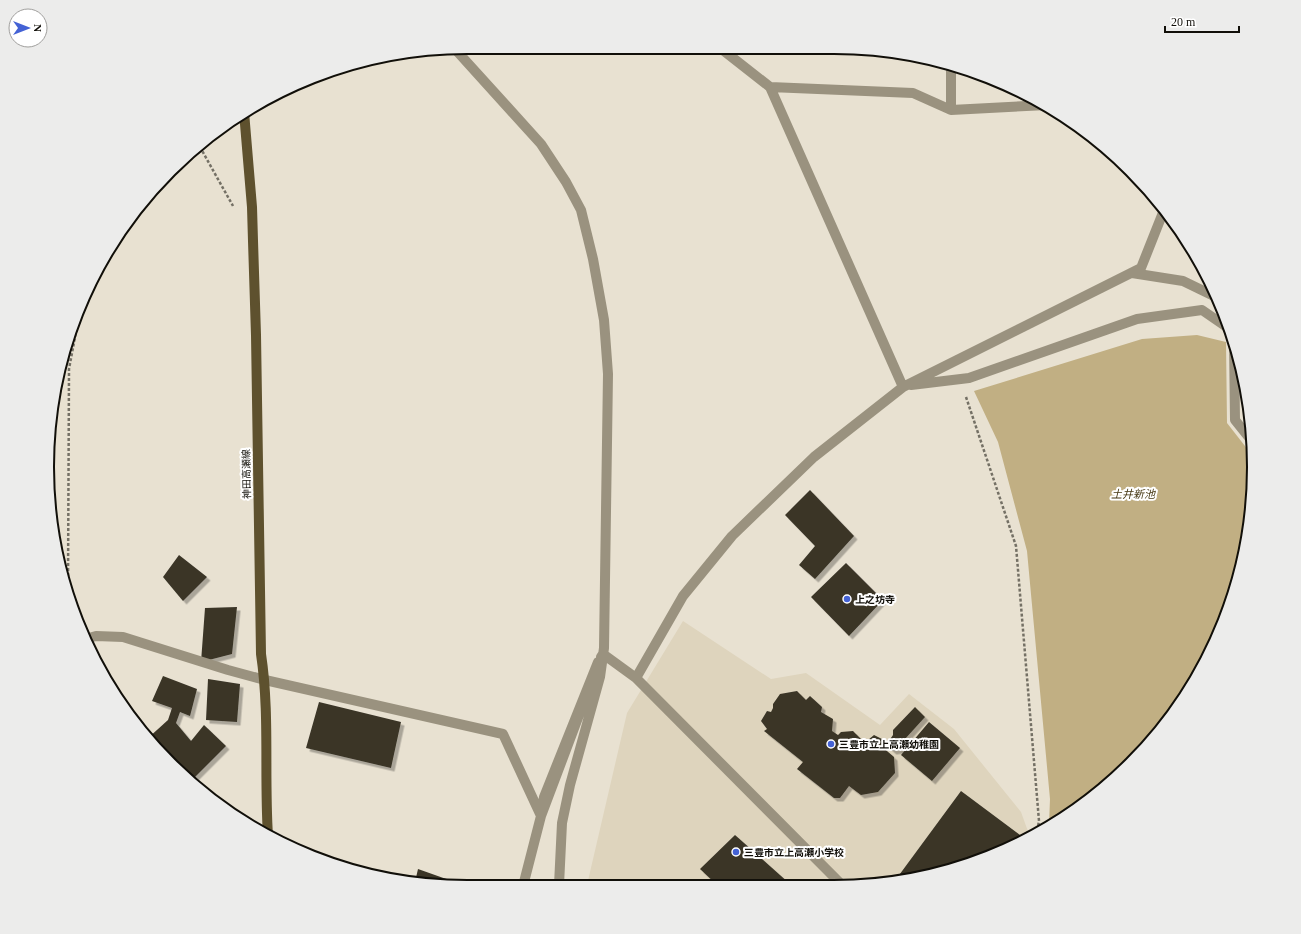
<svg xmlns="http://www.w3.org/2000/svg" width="1301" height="934" font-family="'Times New Roman','Noto Sans JP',serif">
<defs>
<filter id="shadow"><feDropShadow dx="3.5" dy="3.5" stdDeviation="0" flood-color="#0004"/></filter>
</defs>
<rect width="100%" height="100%" fill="#e8e1d1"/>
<path fill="#ded4bd" d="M683,621l88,58 35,-6 74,52 29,-31 45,35 67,83 9,25 -10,7 -77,29 -54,10 -302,2 40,-172z"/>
<path fill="#c1af83" d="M1197,335l29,7 1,81 25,32 1,40 -13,81 -29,77 -44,70 -56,60 -62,41 1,-25 -23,-248 -29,-109 -24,-51 168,-52z"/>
<path fill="#3a3528" filter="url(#shadow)" d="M810,490l44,46 -39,43 -16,-14 16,-19 -30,-31z
M179,555l28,22 -24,24 -20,-24z
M846,563l37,37 -34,36 -38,-39z
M237,607l-5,47 -31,8 4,-54z
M163,676l34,13 -7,27 -10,-4 -4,11 15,18 13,-16 22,21 -35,35 -44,-42 21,-19 4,-12 -20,-7z
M208,679l32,5 -3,38 -31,-2z
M797,691l9,9 4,-4 12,11 -1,5 12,7 -1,12 6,4 3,-3 12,-1 10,10 5,-1 6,-5 10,5 -3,6 13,11 1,16 -17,19 -17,3 -12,-9 -9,12h-6l-37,-29 6,-7 -39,-31 3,-2 -6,-8 6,-10 4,1 2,-4v-4l7,-10z
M319,702l82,20 -10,46 -85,-20z
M915,707l10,10 -20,22 1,4 -6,7 -7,1 -7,-6 7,-10v-5z
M929,722l31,26 -28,33 -31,-26z
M961,791l63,47 -3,5 -78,30 -49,9z
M735,835l55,49h-74l-16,-15z
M418,869l48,17h-26l-25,-4z"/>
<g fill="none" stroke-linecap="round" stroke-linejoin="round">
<path stroke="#747065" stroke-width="2.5" stroke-dasharray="3 2" stroke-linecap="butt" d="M200,147l33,59
M966,397l50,149 23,275 -2,11
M68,586l1,-217 12,-64"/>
<path stroke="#9a927f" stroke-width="10" d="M719,47l51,40 143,6 38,17 96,-5
M455,49l86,95 25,38 15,28 12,49 11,61 4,54 -4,274 -4,29 -30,108 -8,38 -3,62
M770,87l133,300
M951,110v-44
M1132,273l51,8 33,16
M1234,342l1,78 16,20
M911,385l58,-7 168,-59 65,-9 29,20
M85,639l11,-3 27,1 105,33 37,10 238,54 38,82
M601,657l2,-3 33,24 47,-82 49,-60 82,-79 89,-70 238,-119 23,-58
M636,678l205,206
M541,816l55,-146
M523,886l18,-70 3,-19 54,-135"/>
<path stroke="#5e512e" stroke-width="10" d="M244,112l8,95 1,34 3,94 5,319c9,60 3,121 7,182"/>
</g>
<g fill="#4462d5" stroke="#fff" stroke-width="1.5">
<circle cx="847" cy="599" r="4"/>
<circle cx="831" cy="744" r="4"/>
<circle cx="736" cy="852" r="4"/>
</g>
<g text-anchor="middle" stroke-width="4" stroke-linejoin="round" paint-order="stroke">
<g font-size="10" fill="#110f09" stroke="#fff">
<text transform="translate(246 474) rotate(-91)" y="4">神田高瀬線</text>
</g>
<g font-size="10" font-weight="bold" fill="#110f09" stroke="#fff" text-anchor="start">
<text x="855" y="603">上之坊寺</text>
<text x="839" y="748">三豊市立上高瀬幼稚園</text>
<text x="744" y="856">三豊市立上高瀬小学校</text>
</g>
<g font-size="11" font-style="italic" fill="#453712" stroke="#fff">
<text x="1133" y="498">土井新池</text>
</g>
</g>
<path d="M0 0H1301V934H0ZM467 54H834A413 413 0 0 1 1247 467V467A413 413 0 0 1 834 880H467A413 413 0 0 1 54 467V467A413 413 0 0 1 467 54Z" fill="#ececeb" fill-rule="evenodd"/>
<path fill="none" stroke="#110f09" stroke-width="2" d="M467 54H834A413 413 0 0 1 1247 467V467A413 413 0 0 1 834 880H467A413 413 0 0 1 54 467V467A413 413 0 0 1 467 54Z"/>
<g transform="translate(28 28) rotate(90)"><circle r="19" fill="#ffffff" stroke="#a09f9d"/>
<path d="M0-3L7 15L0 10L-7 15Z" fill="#4462d5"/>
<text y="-6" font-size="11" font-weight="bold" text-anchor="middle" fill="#110f09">N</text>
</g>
<path d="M1165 26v6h74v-6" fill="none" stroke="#110f09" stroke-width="2"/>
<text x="1171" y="26" font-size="12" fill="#110f09" stroke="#ffffff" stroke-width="3" paint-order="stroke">20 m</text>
</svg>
